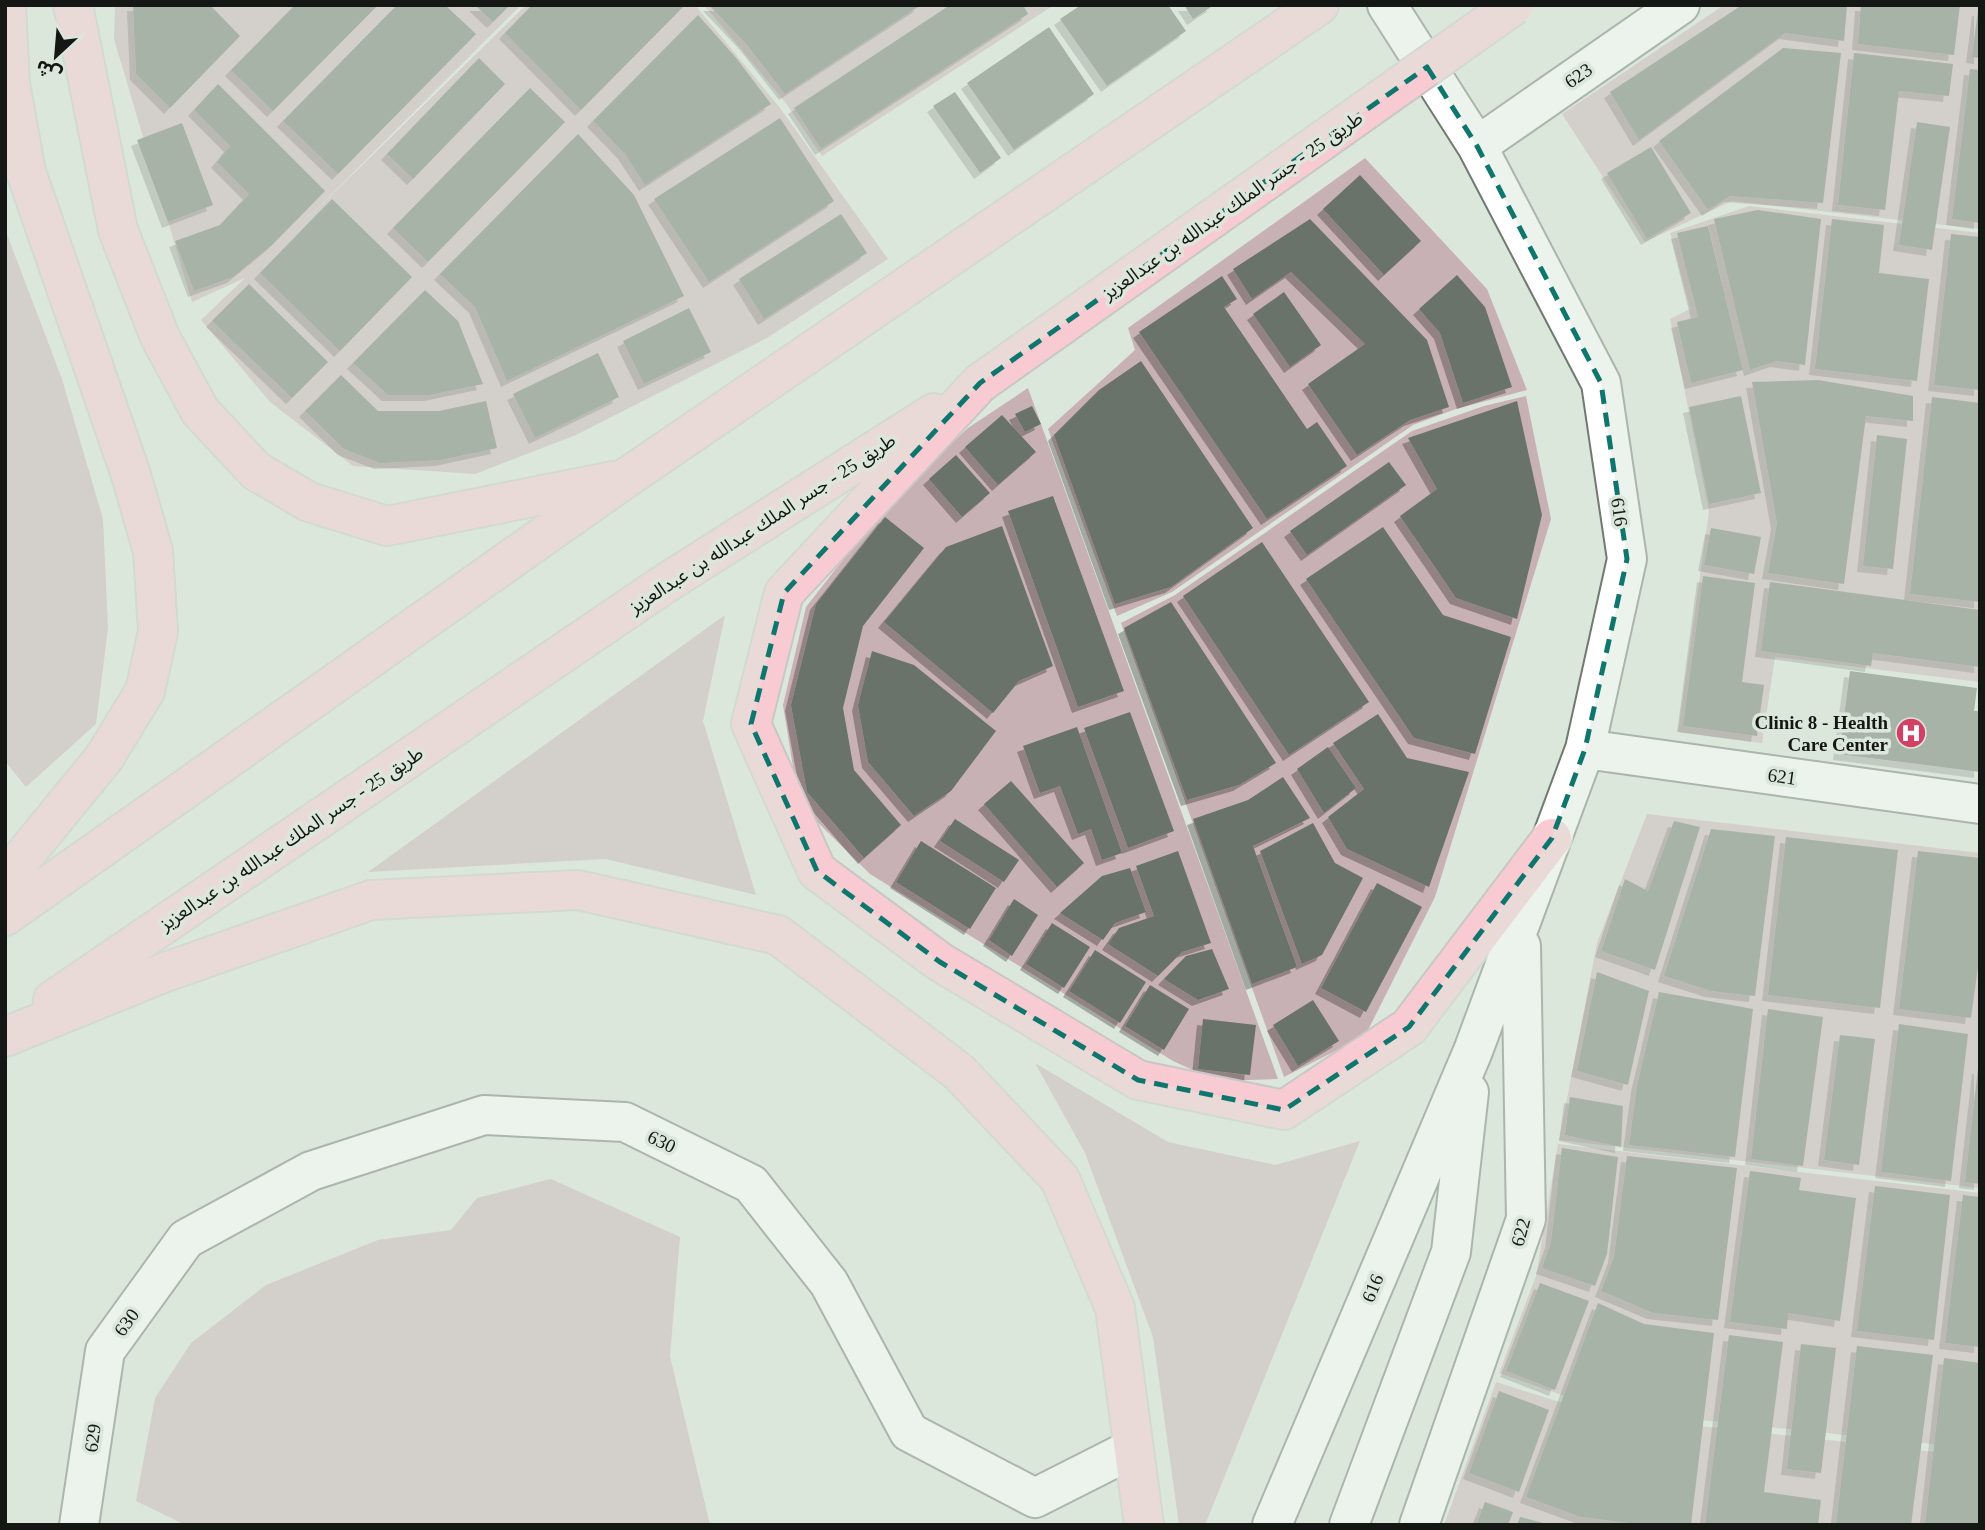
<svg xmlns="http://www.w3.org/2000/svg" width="1985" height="1530" font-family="'Times New Roman','Noto Sans Arabic',serif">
<defs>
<filter id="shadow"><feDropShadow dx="-6" dy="6" stdDeviation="0" flood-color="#0004"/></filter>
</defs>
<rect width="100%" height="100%" fill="#dce7dc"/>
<path fill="#c8b1b4" d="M115,5h406l-221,221 226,-221h169l85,103 108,151 -121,79 -191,97 -101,39 -122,-8 -83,-64 -69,-82 44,-42 -53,24 -78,-263z
M704,5h350l-232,151 -37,-54z
M1724,5h256v224l-248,-28 -87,41 -83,-128z
M1365,158l122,131 40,101 -71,19 -43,16 -241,167 -55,24 -69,-187 87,-79 -7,-22z
M1749,206l231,27v449l-205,-25 -13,86 -84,-11 31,-221 -39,-192 20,-10 -20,-76z
M5,229l57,150 41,140 5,109 -12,96 -70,63 -21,-26z
M1028,388l250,691 -61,2 -44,-20 -303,-187 -71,-70 -16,-99 23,-98 79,-101 83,-78z
M1526,396l25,123 -116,378 -70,139 -81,41 -163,-454 54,-28 237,-164 72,-25z
M725,615l-22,106 53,174 -150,-36 -238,13z
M1647,814l333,39v335l-421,-48 38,-197z
M1035,1063l133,79 107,23 85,-24 -155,384h-26l-26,-188 -68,-184z
M1558,1144l422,49v256l-375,-39 -106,-37 37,-97z
M551,1179l129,58 -10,119 40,169h-524l-50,-24 19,-103 36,-55 75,-58 112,-45 73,-10 26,-32z
M1496,1382l105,33 379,42v68h-536z"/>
<path fill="#697369" filter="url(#shadow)" d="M133,5h77l30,31 -70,72 -34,-34z
M295,5h83l-105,106 -42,-41z
M397,5h48l31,29 -138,140 -55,-53z
M475,5h35l-17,17z
M532,5h153l-104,105 -76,-77z
M709,5h212l-136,89 -39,-50z
M950,5h73l5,9 -207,135 -27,-41z
M1081,5h87l18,26 -79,55 -47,-67z
M1184,5h30l-21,14z
M1742,5h105l-3,36 -59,-8 -146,107 -29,-48z
M1861,5h99l-6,50 -96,-11z
M1978,10h2v48l-8,-1z
M698,15l39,44 34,45 -126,81 -21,-32 -31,-32z
M1049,27l45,67 -80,56 -47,-67z
M1783,48l58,5 -18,150 -93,-7 -22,14 -49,-69z
M1854,53l99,11 -4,32 -50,-5 -14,119 -47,-5z
M479,58l26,26 -92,95 -26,-25z
M1970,69l10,1v153l-28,-4z
M218,84l107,107 -53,54 -39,32 -39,14 -19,-50 45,-16 29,-31 -32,-32 13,-16 -36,-36z
M530,88l35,34 -137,140 -35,-34z
M955,92l46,66 -21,15 -47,-67z
M780,118l54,83 -125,81 -55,-83z
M1917,122l33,5 -18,123 -33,-5z
M182,123l31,82 -45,17 -31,-82z
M578,134l56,61 50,101 -177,85 -32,-74 -35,-33z
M1651,147l40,66 -44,26 -40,-66z
M1360,175l61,66 -37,34 -61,-66z
M332,199l80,78 -72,74 -80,-78z
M1758,210l63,9 -16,146 -29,-4 -26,9 -36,-151z
M841,214l26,39 -103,66 -25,-40z
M1310,219l117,121 22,67 -39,13 -53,35 -49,-71 57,-40 -74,-72 -39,27 -19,-30z
M1832,219l52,6 -5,48 50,6 -12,102 -102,-12z
M1708,226l35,144 -52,13 -14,-61 21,-5 -21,-84z
M1951,234l29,3v153l-46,-5z
M1457,275l28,32 27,80 -49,16 -23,-70 -21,-24z
M1222,276l15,23 -13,8 83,122 10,-7 30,44 -80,53 -128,-187z
M249,284l79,78 -36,36 -80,-77z
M425,290l33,31 25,63 -53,11h-42l-35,-32z
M1284,292l37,53 -31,22 -37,-53z
M689,308l22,44 -67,32 -21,-43z
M598,353l21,44 -84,41 -22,-44z
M1141,361l112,167 -82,59 -56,17 -61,-169 45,-45z
M341,375l37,36h61l47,-10 11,47 -56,12 -61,3 -36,-14 -39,-38z
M1818,380l95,16v25l-47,-5 -22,168 -76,-11 9,-50 -25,-141z
M1741,396l20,97 -52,11 -20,-97z
M1932,397l48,6v199l-70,-8z
M1517,401l25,114 -25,104 -61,-21 -56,-82 37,-27 -29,-51z
M1032,406l9,18 -16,8 -10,-18z
M1002,415l34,37 -38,33 -33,-38z
M1877,435l30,4 -14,130 -30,-3z
M956,455l34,38 -28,24 -33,-38z
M1389,462l17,23 -99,70 -17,-24z
M1053,496l71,195 -46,16 -70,-196z
M885,517l39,31 -61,78 -20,82 11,62 47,55 -37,33 -57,-66 -16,-87 25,-101z
M1002,526l51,140 -34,15 -26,32 -109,-91 62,-75z
M1383,527l60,88 68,22 -36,117 -61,-16 -108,-159z
M1711,528l50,9 -7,37 -50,-9z
M1262,542l107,160 -80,53 -106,-159z
M1703,576l52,7 -13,99 22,3 -7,51 -74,-10z
M1770,582l210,28v57l-107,-14 -2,13 -110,-15z
M1171,602l105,161 -37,22 -52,15 -63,-172z
M872,651l42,14 82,66 -45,60 -37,25 -46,-54 -10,-57z
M1850,671l127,17 -3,23h6v61l-141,-18z
M1130,712l44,119 -46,17 -44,-120z
M1378,714l29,44 62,14 -40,115 -82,-38 -19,-32 36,-28 -31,-46z
M1077,727l45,126 -20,7 -11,-31 -13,5 -18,-48 -20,7 -17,-47z
M1328,747l28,41 -32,25 -27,-44z
M1283,777l27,41 -57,28 44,121 -45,17 -59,-165 55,-19z
M1011,781l73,82 -27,24 -73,-83z
M955,819l64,41 -15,22 -64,-41z
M1674,821l26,6 -45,143 -54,-19 24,-72 23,12z
M1313,823l22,40 28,15 -41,77 -20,9 -42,-113z
M1711,829l64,7 -20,160 -44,-5 -47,-15z
M1786,837l112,13 -18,158 -112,-13z
M921,841l75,47 -26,41 -74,-47z
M1178,851l33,92 -29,9 -24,24 -50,-32 11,-16 35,-12 -18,-50z
M1918,851l62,7v94l-9,66 -72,-9z
M1130,868l16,44 -31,11 -12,17 -43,-27 42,-37z
M1377,883l45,24 -56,105 -45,-24z
M1014,899l24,16 -26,41 -23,-16z
M1052,923l38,24 -26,41 -38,-24z
M1212,949l17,40 -31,11 -34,-21 22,-23z
M1095,950l51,32 -26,41 -51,-32z
M1597,972l52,19 -21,94 -51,-14z
M1150,985l39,24 -25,41 -39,-24z
M1659,992l94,17 -18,148 -106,-12 8,-59z
M1313,1000l26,41 -41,25 -25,-41z
M1768,1009l55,8 -20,149 -52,-7z
M1203,1019l53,6 -6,50 -52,-6z
M1899,1024l69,10 -17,147 -70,-9z
M1840,1035l35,4 -16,126 -35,-5z
M1978,1068h2v116l-15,-2z
M1570,1097l53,9 -2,41 -56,-12z
M1562,1148l56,9 -11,97 -12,32 -53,-18 9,-26z
M1627,1156l110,12 -19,152 -65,-7 -52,-22 13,-34z
M1750,1171l51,7 -2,12 57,8 -16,123 -52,-8 -1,16 -57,-7z
M1875,1186l75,9 -16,145 -77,-9z
M1963,1195l17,2v150l-35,-4z
M1540,1283l49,18 -34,89 -49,-19z
M1598,1303l46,21 70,9 -23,192h-45l-65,-8 -55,-20z
M1729,1335l54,7 -19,150 57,8 -3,25h-113z
M1801,1344l35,4 -15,125 -34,-4z
M1857,1346l76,9 -22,170h-75z
M1944,1358l36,5v162h-55z
M1499,1391l50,19 -30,82 -50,-19z
M1485,1502l28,10 -5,13h-32z
M1520,1517l27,7 -1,1h-29z"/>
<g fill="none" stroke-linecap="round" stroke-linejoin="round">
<g stroke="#707a70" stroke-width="42">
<path id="street" d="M1477,146l203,-141
M1585,749l395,55
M79,1525l26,-174 81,-112 125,-68 173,-56 141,7 126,62 78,99 80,149 126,66 97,-49
M1272,1525l201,-474 112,-302 42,-190 -26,-176 -124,-237 -90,-141
M1349,1525l102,-273 18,-160
M1419,1525l107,-306 -5,-273"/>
</g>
<g stroke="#c7c7c7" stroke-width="42">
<path id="primary" d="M73,5l45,225 42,107 40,74 56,60 53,31 78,24 226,-45
M980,383l-196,210 -33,131 66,147 123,91 198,118 146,30 125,-83 143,-189
M5,879l99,-121 41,-67 13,-59 -5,-81 -22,-76 -105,-303 -16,-88 -4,-79
M5,916l621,-438 693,-473
M53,1000l610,-415 271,-172
M5,1037l158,-64 208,-73 207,-10 200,45 181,137 101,107 55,129 29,217"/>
</g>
<use href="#street" stroke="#fff" stroke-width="38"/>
<use href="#primary" stroke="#f8cbd2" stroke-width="38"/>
<g stroke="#c7c7c7" stroke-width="42" stroke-linecap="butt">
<path id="primary-bridge" d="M980,383l534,-378"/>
</g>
<use href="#primary-bridge" stroke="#f8cbd2" stroke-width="38"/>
</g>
<path d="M0 0H1985V1530H0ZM1427,67l50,79 124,237 26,176 -42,190 -33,89 -143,189 -125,83 -146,-30 -198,-118 -123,-91 -66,-147 33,-131 196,-210z" fill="#dce7dc" fill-opacity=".55" fill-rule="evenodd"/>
<path fill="none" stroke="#0f766e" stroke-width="5" stroke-dasharray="14 9" stroke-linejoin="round" d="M1427,67l50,79 124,237 26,176 -42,190 -33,89 -143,189 -125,83 -146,-30 -198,-118 -123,-91 -66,-147 33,-131 196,-210z"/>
<defs>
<g id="hospital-disc" transform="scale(1.575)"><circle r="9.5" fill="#d14166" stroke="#dce7dc"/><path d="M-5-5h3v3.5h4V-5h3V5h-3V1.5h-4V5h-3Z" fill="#fff"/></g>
</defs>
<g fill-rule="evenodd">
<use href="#hospital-disc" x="1911" y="733"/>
</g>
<g text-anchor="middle" stroke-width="7" stroke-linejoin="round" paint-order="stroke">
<g font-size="19" fill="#141714" stroke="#dce7dc">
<text transform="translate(1578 75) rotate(-35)" y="7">623</text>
<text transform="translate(1232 205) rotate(-35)" y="7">طريق 25 - جسر الملك عبدالله بن عبدالعزيز</text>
<text transform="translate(1620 512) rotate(82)" y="7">616</text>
<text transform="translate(762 523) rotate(-33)" y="7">طريق 25 - جسر الملك عبدالله بن عبدالعزيز</text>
<text transform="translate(1782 776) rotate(8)" y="7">621</text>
<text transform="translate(291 838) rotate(-34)" y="7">طريق 25 - جسر الملك عبدالله بن عبدالعزيز</text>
<text transform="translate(662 1141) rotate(26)" y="7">630</text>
<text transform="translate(1520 1232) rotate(-75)" y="7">622</text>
<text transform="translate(1372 1288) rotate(-67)" y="7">616</text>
<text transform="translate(126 1322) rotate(-54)" y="7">630</text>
<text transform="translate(92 1438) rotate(-82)" y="7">629</text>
</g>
<g font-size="19" font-weight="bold" fill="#141714" stroke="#dce7dc" text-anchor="end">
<text x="1888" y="729">Clinic 8 - Health<tspan x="1888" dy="22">Care Center</tspan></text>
</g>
</g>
<rect width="1985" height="1530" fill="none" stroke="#141714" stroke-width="14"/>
<g transform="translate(56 56) rotate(206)" stroke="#dce7dc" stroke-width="5" paint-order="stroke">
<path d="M0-5L12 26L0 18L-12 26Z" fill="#141714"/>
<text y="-10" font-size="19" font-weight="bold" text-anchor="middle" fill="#141714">ش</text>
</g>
</svg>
